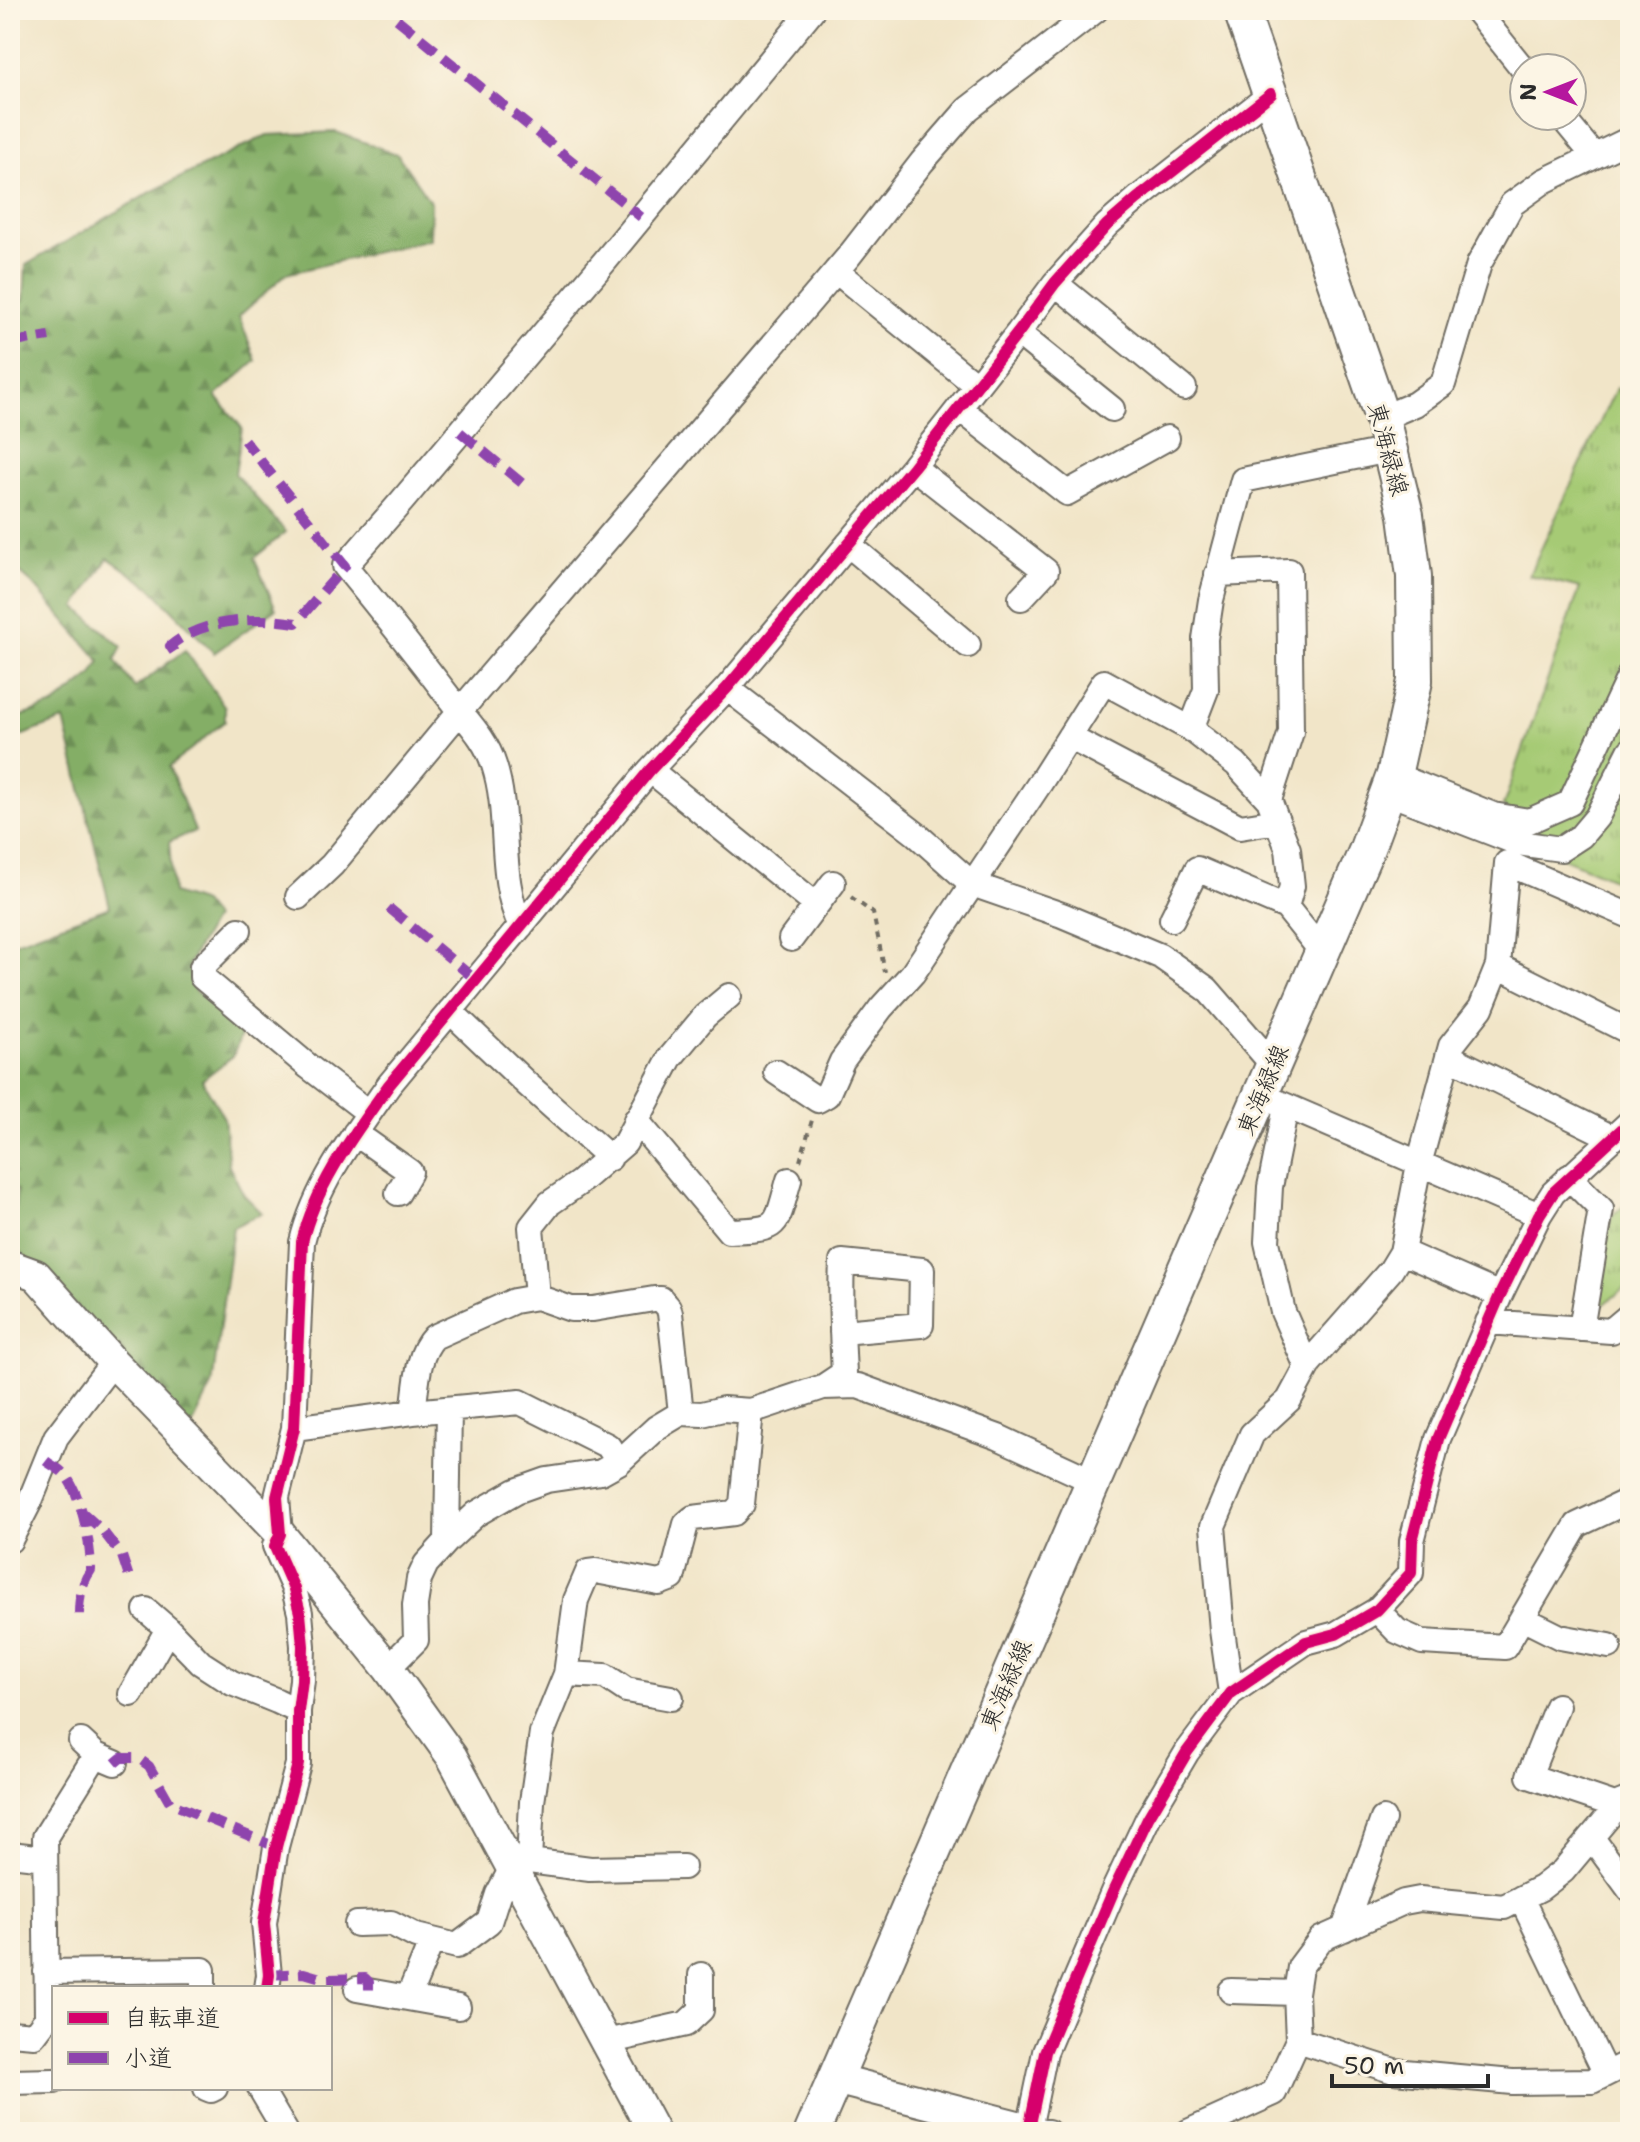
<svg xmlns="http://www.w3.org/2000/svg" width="1640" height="2142" font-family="'Shantell Sans','Klee One',sans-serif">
<defs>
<pattern id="forest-firs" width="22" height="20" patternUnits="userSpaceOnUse" patternTransform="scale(2)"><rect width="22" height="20" fill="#84ae66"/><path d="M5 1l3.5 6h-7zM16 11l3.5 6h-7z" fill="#6c8e54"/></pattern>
<pattern id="park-tufts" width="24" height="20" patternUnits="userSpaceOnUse" patternTransform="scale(2)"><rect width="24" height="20" fill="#a6ca74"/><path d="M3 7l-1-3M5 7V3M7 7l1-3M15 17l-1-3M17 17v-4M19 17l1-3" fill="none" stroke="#87a45f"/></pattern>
</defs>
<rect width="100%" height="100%" fill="#fcf5e5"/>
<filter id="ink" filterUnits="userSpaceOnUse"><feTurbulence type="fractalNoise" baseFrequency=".0125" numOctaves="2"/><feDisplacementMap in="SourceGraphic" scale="16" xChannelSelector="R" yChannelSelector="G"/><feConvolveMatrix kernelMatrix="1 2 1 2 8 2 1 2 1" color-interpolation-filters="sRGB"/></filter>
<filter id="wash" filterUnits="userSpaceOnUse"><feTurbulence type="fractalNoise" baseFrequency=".006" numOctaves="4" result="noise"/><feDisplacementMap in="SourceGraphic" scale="32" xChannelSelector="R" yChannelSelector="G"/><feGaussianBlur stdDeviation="1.8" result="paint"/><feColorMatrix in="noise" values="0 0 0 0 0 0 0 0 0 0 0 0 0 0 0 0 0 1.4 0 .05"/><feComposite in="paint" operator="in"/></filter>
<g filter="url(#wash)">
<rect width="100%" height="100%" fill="#f1e5c8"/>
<path fill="url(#forest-firs)" stroke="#586c48" stroke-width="2" d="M336,132l61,22 34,49 -1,36 -144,35 -47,42 17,45 -40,35 26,32 -7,46 51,58 -32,26 22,51 -62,44 -64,-66 -42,-29 -32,49 46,40 -7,13 20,28 50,-38 40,57v14l-56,46 26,64 -26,11 4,51 30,10 11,15 -25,45 5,27 50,38 -11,28 -31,24 22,38 5,48 15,29 18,18 -29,14 -21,159 -21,42 -149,-155 -31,-30 6,-53 -7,-3v-243l100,-37 -46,-187 -49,18 -5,-2v-16l44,-15 37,-29 9,-15 -67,-77 -23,-20v-260l14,-4 2,-35 127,-74 114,-56z"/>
<path fill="url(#park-tufts)" stroke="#687a50" stroke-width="2" d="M1616,388l14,7v491l-86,-36 -41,-44 77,-218 -51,-13z
M1630,1201v83l-28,22 -4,-10 13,-79z"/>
</g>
<g filter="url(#ink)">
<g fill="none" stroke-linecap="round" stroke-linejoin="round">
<g stroke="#706c62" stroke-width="28">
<path id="minor" d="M1476,10l48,60
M1561,116l33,40
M836,271l141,115
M1055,283l129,105
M1018,333l94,76
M960,409l107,84 100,-55
M1382,418l33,-14 28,-20 36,-120 33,-60 32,-23 86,-42
M913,467l133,104 -25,27
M848,544l120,101
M1217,574l72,-3 2,161 -22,68
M727,688l189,146 56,50 90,31 98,41 47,33 66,76
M1191,729l15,-39 -1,-51 6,-39 32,-120 146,-30
M1069,737l171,90 37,-6
M650,770l165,134
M1394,775l99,40 36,6 41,-18 60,-128
M1389,793l129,50 43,6 20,-13 16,-19 33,-66
M298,897l34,-32 128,-154 389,-455 73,-94 46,-53 128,-99
M1172,919l25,-50 89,38 36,45
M521,926c-24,-49 -10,-109 -27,-161 -8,-26 -27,-44 -43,-65 -35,-46 -70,-90 -106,-134l57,-65 203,-240 207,-251
M239,930l-37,37v10l107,90 60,46
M791,939l42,-56
M1498,966l132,66
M450,1011l78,74 82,73
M1448,1056l165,82
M776,1072l42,28 9,-5 15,-34 39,-53 32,-35 127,-190 64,-101 87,47 45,35 33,36 19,49 4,37 -6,21
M1261,1095l278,120
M1286,1107l-16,80 -3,55 16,70 24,55
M636,1120l93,111c52,-2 46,-2 60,-51
M355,1133l55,39 -12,21
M1569,1177l32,32 -20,120
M1402,1252l98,43
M537,1297l-6,-70 19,-24 29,-20 46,-40 45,-85 35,-42 24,-20
M1488,1322l123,9 19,-16
M823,1387l21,-14c-2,-38 -4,-74 -2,-111l80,8 -1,55 -79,7
M413,1412c4,-25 3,-56 21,-75l80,-36 23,-4 34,12h22l61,-10h7l7,8 2,6 11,100
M294,1428l119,-16 107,-10 88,44 11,16
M10,1540l20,-39 26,-64 57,-75
M447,1541l2,-132
M146,1610l22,19
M1377,1610l20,21 25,11 83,5 72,-122 53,-25
M1522,1618l38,19 49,9
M388,1668l28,-28 -1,-35 4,-26 7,-15 21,-23 29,-27 40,-23 31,-11 54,-8 18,-10 37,-34 25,-15 21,1 21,-5 28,2 72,-24 35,-1 140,51 95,44
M566,1674l39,2 21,14 45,8
M1231,1693l-9,-63 -9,-104 39,-92 37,-34 20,-37 82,-93 11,-18 17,-88 32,-118 30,-38 17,-42 9,-103 123,53
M131,1694l37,-65 33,34 31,20 45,18 21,10
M1557,1706l-28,70 89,30
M81,1741l15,14 19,8
M1592,1838l38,52
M10,1854l35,4
M529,1861l61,8 93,-2
M1521,1898l85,176
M357,1924l34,-1 25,13 41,10 32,-24 9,-28 14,-26 17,-7 3,-59 10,-69 24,-59 10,-74 12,-28 8,-1 63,12 13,-5 14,-54 7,-6 41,-5 8,-9 9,-93
M1344,1929l39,-110
M46,1972l157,-2v18
M267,1988l2,-13 -5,-52 12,-76 22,-83v-53l4,-31 1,-34 -3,-33 -6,-24 -19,-43 5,-12 -3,-37 17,-69 8,-186c14,-58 53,-109 87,-157l261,-315 77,-82 186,-221 105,-134 37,-50 52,-58 30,-26 134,-105
M357,1989l101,18
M1231,1991l65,2
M408,1998l24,-58
M10,2033l24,2 13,-17 -2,-181 51,-82
M1298,2040l96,31 118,11 80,-1 38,-19
M606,2042l80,-18 15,-14v-35
M10,2082l44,-1
M206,2088l5,2 4,-2
M260,2088l26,44
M1048,2132l-19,-3 16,-77 68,-160 35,-74 39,-66 44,-59 75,-51 30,-8 41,-24 34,-37 1,-32 26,-102 62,-144 39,-80 14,-22 77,-71
M1188,2132l86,-39 24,-53 -2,-47 4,-26 21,-28 83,-37 16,-3 84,8 37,-19 22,-17 57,-68 10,-4"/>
</g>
<g stroke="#706c62" stroke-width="34">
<path id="tertiary" d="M10,1267h4l22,8 77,87 167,172 108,134 64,89 202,375
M835,2079l194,50v3"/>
</g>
<g stroke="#706c62" stroke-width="38">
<path id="secondary" d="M812,2132l554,-1281 28,-76 21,-94 -1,-105 -8,-61 -24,-97 -141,-408"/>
</g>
<path stroke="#706c62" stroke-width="4" stroke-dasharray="6 6" stroke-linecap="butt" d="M851,897l22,16 12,59
M800,1161l12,-41"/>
<use href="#minor" stroke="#fff" stroke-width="24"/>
<use href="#tertiary" stroke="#fff" stroke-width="30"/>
<use href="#secondary" stroke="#fff" stroke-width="34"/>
<path stroke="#8e44ad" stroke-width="10" stroke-dasharray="20 10" stroke-linecap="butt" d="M397,19l244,198
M10,340l11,1 28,-5
M460,432l69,57
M174,652l-4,-6c33,-28 86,-29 126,-23l49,-57 -101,-126
M389,908l87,72
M46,1461c5,4 12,7 16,11 19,17 29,73 29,98 -10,14 -12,29 -12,45
M82,1512l20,18 20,26 9,27
M115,1763l6,-5h17l11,8 21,37 106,44
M269,1975l35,-2 20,6 41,-1 4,4v9"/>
<g stroke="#fcf5e5" stroke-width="17">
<path id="cycleway" d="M267,1988l2,-13 -5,-52 12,-76 22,-83v-53l4,-31 1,-34 -3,-33 -6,-24 -19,-43 5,-12 -3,-37 17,-69 8,-186c14,-58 53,-109 87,-157l261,-315 77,-82 186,-221 105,-134 37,-50 52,-58 30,-26 134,-105
M1048,2132l-19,-3 16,-77 68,-160 35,-74 39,-66 44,-59 75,-51 30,-8 41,-24 34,-37 1,-32 26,-102 62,-144 39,-80 14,-22 77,-71"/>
</g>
<use href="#cycleway" stroke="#d6006c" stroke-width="12"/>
</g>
</g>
<g text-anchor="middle" stroke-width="6" stroke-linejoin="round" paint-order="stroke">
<g font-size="24" fill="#2b2b2b" stroke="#fcf5e5">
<text transform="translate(1388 449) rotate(75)" y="8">東海緑線</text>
<text transform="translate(1263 1090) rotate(-67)" y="8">東海緑線</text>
<text transform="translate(1006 1685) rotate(-67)" y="8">東海緑線</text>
</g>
</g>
<rect width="1640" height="2142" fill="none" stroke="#fcf5e5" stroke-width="40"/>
<rect x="52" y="1986" width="280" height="104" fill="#fcf5e5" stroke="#a8a49b" stroke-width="2"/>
<rect x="68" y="2012" width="40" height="12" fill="#d6006c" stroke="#a8a49b" stroke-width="2"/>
<text x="124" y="2026" font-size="24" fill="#2b2b2b">自転車道</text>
<rect x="68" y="2052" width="40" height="12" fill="#8e44ad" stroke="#a8a49b" stroke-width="2"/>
<text x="124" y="2066" font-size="24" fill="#2b2b2b">小道</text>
<g transform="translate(1548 92) rotate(270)"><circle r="38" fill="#fcf5e5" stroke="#a8a49b" stroke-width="2"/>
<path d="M0-6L14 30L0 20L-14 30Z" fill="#b5179e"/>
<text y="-12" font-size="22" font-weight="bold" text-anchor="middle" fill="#2b2b2b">N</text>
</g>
<path d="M1332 2074v12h156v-12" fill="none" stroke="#2b2b2b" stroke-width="4"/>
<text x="1344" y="2074" font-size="24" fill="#2b2b2b" stroke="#fcf5e5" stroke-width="6" paint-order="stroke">50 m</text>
</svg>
